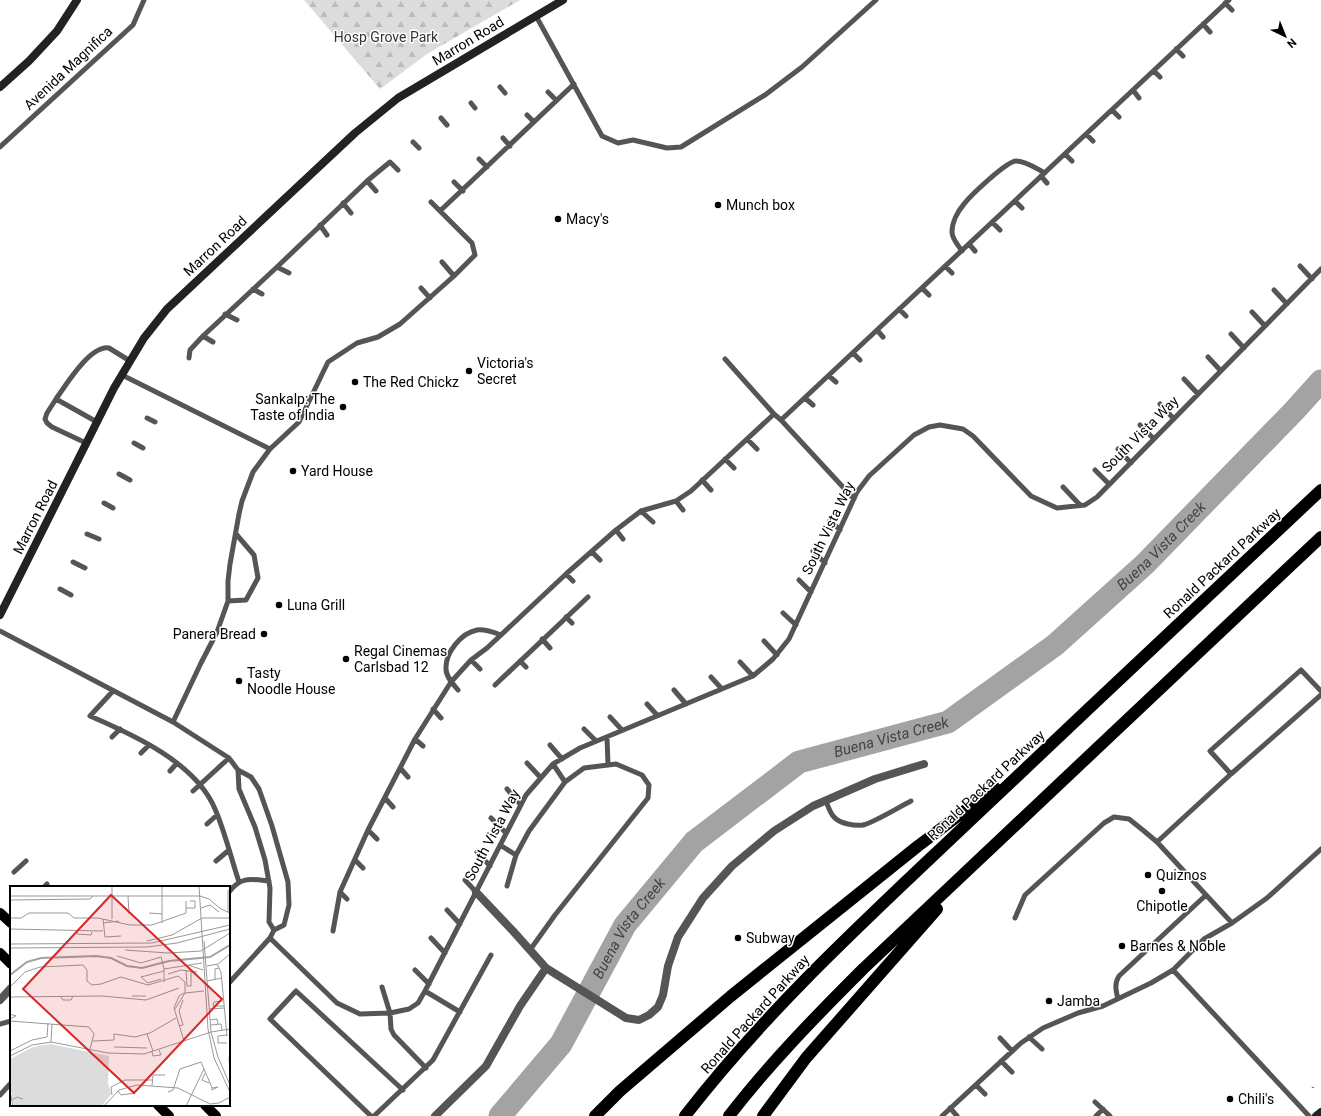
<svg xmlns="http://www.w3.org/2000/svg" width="1321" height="1116" font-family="Roboto,sans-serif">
<defs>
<pattern id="forest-firs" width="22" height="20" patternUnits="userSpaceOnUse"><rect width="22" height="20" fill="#dcdcdc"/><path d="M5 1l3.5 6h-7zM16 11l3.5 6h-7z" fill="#bbb"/></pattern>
</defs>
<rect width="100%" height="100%" fill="#fff"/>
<path fill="url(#forest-firs)" d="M304,0h216l-93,54 -47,35z"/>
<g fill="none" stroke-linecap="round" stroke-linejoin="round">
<path stroke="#a3a3a3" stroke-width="23" id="s1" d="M500,1116l61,-72 64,-119 69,-83 105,-80 149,-40 107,-77 90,-81 149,-153 27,-30"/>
<path stroke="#777" stroke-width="2.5" stroke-dasharray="1 2" stroke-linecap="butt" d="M1313,1088v-2"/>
<path stroke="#555" stroke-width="5" d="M1225,3l7,7
M536,16l66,120 16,7 15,-3 34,8 14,-1 84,-52 37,-28 74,-67
M1203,24l7,8
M1176,49l7,7
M1154,71l6,6
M500,87l5,6
M1133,90l6,8
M548,92l8,8
M471,103l4,5
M1112,110l7,7
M527,115l7,7
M441,118l6,7
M1086,134l7,7
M503,138l7,8
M413,142l6,6
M0,147l133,-122 11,-25
M1065,154l7,7
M479,159l8,8
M1041,176l6,7
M367,181l9,10
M454,182l9,9
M1015,201l7,7
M431,202l9,9
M343,203l8,10
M992,222l8,8
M320,225l7,10
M969,244l6,7
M962,251c-4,-6 -10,-12 -10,-19 0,-10 6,-21 12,-28 7,-9 43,-43 52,-43 10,0 21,8 29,12
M442,262l12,14
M945,266l7,7
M1300,266l12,13
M277,267l12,6
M421,288l9,10
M922,288l7,7
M253,289l9,5
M1274,290l13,14
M899,309l7,7
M1252,312l13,14
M225,314l12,6
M877,330l6,7
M1231,334l13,14
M203,336l10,6
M853,353l7,7
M1208,357l13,14
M189,358l1,-8 13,-14 74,-69 90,-86 23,-19 8,8
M725,359l49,55
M122,375l148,74
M829,376l7,6
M1184,379l14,15
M805,398l8,7
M56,399l-9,14 -2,6 2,4 5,4 34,16
M1160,404l14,15
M147,418l8,4
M781,420l73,79
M97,422l-41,-23c10,-14 34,-54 53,-51l21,13
M1140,425l14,14
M747,439l10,10
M134,443l9,5
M1118,449l13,14
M725,459l9,9
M1095,470l14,14
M119,474l11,6
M702,480l9,10
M1063,487l17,18
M676,501l7,9
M104,503l9,5
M641,511l12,11
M830,520l10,10
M616,530l7,9
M87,534l12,5
M813,551l12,12
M592,552l8,8
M73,562l12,6
M566,574l7,7
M799,580l12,12
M60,589l11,6
M228,601l18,-1 12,-22 -4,-23 -18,-21
M783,613l13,12
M566,617l6,6
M0,631l173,91 56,36 9,12 13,7 8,12 13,37 16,56 1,23 -5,20 -10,5 -4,8 67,65 23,11 30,-1 19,-4 9,-6 7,-12 101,-196 27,-31 27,-16 173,-72 20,-17 16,-20 68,-147 12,-16 45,-41 15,-8 11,-2 23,4 10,7 58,60 26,12 28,-3 12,-8 224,-228
M542,639l8,9
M764,641l13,14
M471,660l9,9
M520,661l6,6
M740,662l13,14
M711,677l11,12
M495,685l93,-88
M458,690c-5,-6 -12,-13 -12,-21 -1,-16 15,-36 31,-39 8,-1 16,2 24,5
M674,690l12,14
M113,691l-23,25c44,19 106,47 125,93 10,23 16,49 24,73
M647,704l10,11
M433,709l8,9
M610,717l12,13
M173,722l28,-59 16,-31 11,-31v-20l2,-17 9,-50 3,-13 11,-29 17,-23 29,-27 29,-60 29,-19 21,-6 22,-13 54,-48 21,-21 -3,-12 -32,-32 134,-127
M584,729l12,12
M112,737l8,-8
M607,737l1,28
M415,739l8,7
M550,745l12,14
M141,753l8,-8
M527,763l14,15
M553,764l12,18
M401,769l7,8
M238,770l1,19 16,38 10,33 5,28 -1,34 5,8
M170,771l7,-8
M1231,774l-21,-23 91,-81 20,21
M507,789l14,16
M193,791l36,-33
M385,798l8,9
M826,801c2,5 4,12 8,16 6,7 21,9 29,8 12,-3 36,-18 48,-24
M491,818l15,15
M207,824l10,-9
M368,830l9,9
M1157,842l74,-68 90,-79
M500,845l16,10
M477,852l13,14
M355,860l8,8
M216,861l13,-11
M14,872l12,-11
M465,880l11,12
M507,886l9,-31 13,-24 36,-49 19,-14 32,-4 26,11 7,10 -1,13 -93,117 -25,35
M44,887l3,-3
M229,892c12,-16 22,-13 40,-11
M340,892l7,7
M447,910l13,14
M1015,918l10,-23 79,-72 10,-6 15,2 15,12 13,11 75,81
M333,931l7,-39 28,-62 47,-91 36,-57 20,-22 16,-12 79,-74 50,-44 25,-19 35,-10 15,-10 83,-77 7,6 448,-420
M431,938l14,15
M415,970l14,14
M1173,970l136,146
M229,983l41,-45
M382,987l8,26 1,16 3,6 32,33
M425,991l35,21
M1118,999c-2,-8 -4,-15 1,-23l87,-81
M0,1024l11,-3
M1029,1037l13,12
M1000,1038l12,13
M1001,1061l11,11
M976,1085l9,9
M0,1095l11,-12
M1095,1102l15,14
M950,1108l7,8
M371,1116l-101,-97 26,-28 107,99
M374,1116l59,-56 58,-105
M942,1116l79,-73 22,-15 35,-15 25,-7 48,-23 22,-13 31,-31 28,-16 35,-25 54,-49
M1096,1116l7,-7"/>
<path stroke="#555" stroke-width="8" d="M476,892l37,39 33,37 80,50 13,2 10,-5 9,-8 5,-12 5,-29 10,-29 25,-39 29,-32 42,-35 39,-25 62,-27 49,-15
M0,1000l11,-12
M435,1116l51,-50 34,-60 26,-38"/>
<path stroke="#222" stroke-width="8" d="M0,87l29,-26 28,-30 20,-31
M0,615l114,-227 30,-50 23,-29 188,-176 43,-35 165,-98
M1316,1116l5,-4"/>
<path stroke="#000" stroke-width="10" d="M0,913l11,10
M0,953l11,11
M158,1105l11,11
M205,1105l11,11"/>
<path stroke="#000" stroke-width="12" d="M595,1116l25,-25 111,-95 187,-150 77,-58
M685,1116c84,-109 187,-202 287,-297 116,-110 232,-219 349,-329
M729,1116c40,-52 87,-100 134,-147l458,-432
M763,1116l43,-58 131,-149"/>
</g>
<g fill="#000" stroke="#fff" stroke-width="1.5">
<circle cx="718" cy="205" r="4"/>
<circle cx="558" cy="219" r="4"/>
<circle cx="469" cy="371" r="4"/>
<circle cx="355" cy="382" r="4"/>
<circle cx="343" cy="407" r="4"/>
<circle cx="293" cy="471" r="4"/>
<circle cx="279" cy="605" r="4"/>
<circle cx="264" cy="634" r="4"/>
<circle cx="346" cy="659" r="4"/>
<circle cx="239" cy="681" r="4"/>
<circle cx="1148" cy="875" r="4"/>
<circle cx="1162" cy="891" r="4"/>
<circle cx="738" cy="938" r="4"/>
<circle cx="1122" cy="946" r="4"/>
<circle cx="1049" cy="1001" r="4"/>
<circle cx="1230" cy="1099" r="4"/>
</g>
<g text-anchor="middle" stroke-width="3" stroke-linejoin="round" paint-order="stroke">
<g font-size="14" fill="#333" stroke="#fff">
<text x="386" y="42">Hosp Grove Park</text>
</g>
<g font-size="14" fill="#000" stroke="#fff">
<text transform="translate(468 41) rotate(-31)" y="5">Marron Road</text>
<text transform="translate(68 68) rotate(-43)" y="5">Avenida Magnifica</text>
<text transform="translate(215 246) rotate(-43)" y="5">Marron Road</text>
<text transform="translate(1140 434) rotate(-45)" y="5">South Vista Way</text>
<text transform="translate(35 517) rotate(-63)" y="5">Marron Road</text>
<text transform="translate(828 528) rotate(-64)" y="5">South Vista Way</text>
<text transform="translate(1222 563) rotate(-43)" y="5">Ronald Packard Parkway</text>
<text transform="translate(986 785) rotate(-43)" y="5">Ronald Packard Parkway</text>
<text transform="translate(492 835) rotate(-62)" y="5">South Vista Way</text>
<text transform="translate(755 1014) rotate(-48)" y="5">Ronald Packard Parkway</text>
</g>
<g font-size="14" fill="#000" stroke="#fff" text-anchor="start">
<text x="726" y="210">Munch box</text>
<text x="566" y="224">Macy's</text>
<text x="477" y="368">Victoria's<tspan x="477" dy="16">Secret</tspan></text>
<text x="363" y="387">The Red Chickz</text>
<text x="335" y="404" text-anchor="end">Sankalp: The<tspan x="335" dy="16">Taste of India</tspan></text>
<text x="301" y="476">Yard House</text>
<text x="287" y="610">Luna Grill</text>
<text x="256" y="639" text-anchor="end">Panera Bread</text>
<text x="354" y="656">Regal Cinemas<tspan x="354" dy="16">Carlsbad 12</tspan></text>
<text x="247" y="678">Tasty<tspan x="247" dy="16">Noodle House</tspan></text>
<text x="1156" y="880">Quiznos</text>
<text x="1162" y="911" text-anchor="middle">Chipotle</text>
<text x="746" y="943">Subway</text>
<text x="1130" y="951">Barnes &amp; Noble</text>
<text x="1057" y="1006">Jamba</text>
<text x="1238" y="1104">Chili's</text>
</g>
<g font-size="15" font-style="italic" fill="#444" stroke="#fff">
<text dy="5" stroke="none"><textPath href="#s1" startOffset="901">Buena Vista Creek</textPath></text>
<text dy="5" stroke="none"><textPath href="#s1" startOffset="565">Buena Vista Creek</textPath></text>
<text dy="5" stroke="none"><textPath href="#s1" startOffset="229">Buena Vista Creek</textPath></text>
</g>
</g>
<g transform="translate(10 886)">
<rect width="220" height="220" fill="#fff"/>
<path d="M40,158l59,12 -1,27 3,11 -9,12h-88l-4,-19v-28l23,-12z" fill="#dcdcdc"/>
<path fill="none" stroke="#a3a3a3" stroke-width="2" d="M0,89l17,-13 14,-4 55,-2 15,2 16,8 15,2 27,-7 41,-4 20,-12"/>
<path fill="none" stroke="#999" stroke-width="1" d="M152,0v37M189,0l9,143 6,29 16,34M218,4v22M0,10h190l9,3 12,10 9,4M118,10l1,18M0,14l80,-1 3,-3M176,22h9v-7h-5M191,22l9,-3 9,7M139,27l13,1M0,32h11l8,-5h39l6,5h24l32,7h22l34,-12v-12M93,33l2,18 16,-1M102,33v-33M93,37l16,-2M0,43l93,2M67,45v3l14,1 1,-3M137,55l25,-6 30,-17h28M194,55l7,91 7,25 12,28M0,58l142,-1 78,-18M0,62l137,-1 30,-4 53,-14M115,64l43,3 33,-2 29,-18M107,70l24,7 20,-6 3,12v13M207,78l4,8 6,64M178,79l15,5M197,80l11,-2 12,-10M154,83l38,-6M176,84l1,16h4v-16M158,88l13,-4 16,2M151,93l-13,4 -7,-6 23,-6M205,93v-10l4,-1M197,95l15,-3M0,101l15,-15 15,-5 43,-2 4,5v11l5,4 9,-1 20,-7 27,8 30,-9 7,6v11l-10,16M175,107l19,-2M50,110l3,4h8l2,-4M122,110h14M0,111l92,-1 44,4 33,-12M213,115l-9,1 -1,4h11M199,123l15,-1M0,128l6,2 -6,3M200,134l7,-1 1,5M0,135l79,6 5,7 -4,15M201,139l10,-1 1,6M169,140l4,-1 -4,-14 4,-11M201,146l19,-3M137,148l6,17M217,149l-9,1v7h9M83,155l21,-1v-6l21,3 15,-4 26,-15M174,155l-10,-33 5,-12 5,-3M41,156l1,-18M104,161l33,1M0,165l22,-11 15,-3 1,-14M142,166l1,4 8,-1 -2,-5M0,170l22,-11 19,-3 57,11 36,1 67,-22M219,171l1,15M195,187l-3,7 7,3M142,200l1,-11h12M0,205l3,15M108,205l3,4 14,-2M158,206l5,-2 7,-21 21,-7 9,21 2,5v2l6,-3 -6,1M102,209l-1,-8 14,-7h27M2,214l5,-3 6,2M94,220l15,-16 18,-5 41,3 32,16 9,-1 11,-6M176,220l18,-37"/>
<path fill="#d62828" fill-opacity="0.15" stroke="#d62828" stroke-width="2" d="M101,9l111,104 -88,94 -111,-104z"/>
<rect width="220" height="220" fill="none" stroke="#000" stroke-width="2"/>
</g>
<g transform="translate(1285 36) rotate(137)" stroke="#ffffff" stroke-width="3" paint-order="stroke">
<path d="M0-3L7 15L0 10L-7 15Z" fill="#000000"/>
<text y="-6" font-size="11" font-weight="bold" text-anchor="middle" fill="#000000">N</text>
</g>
</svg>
